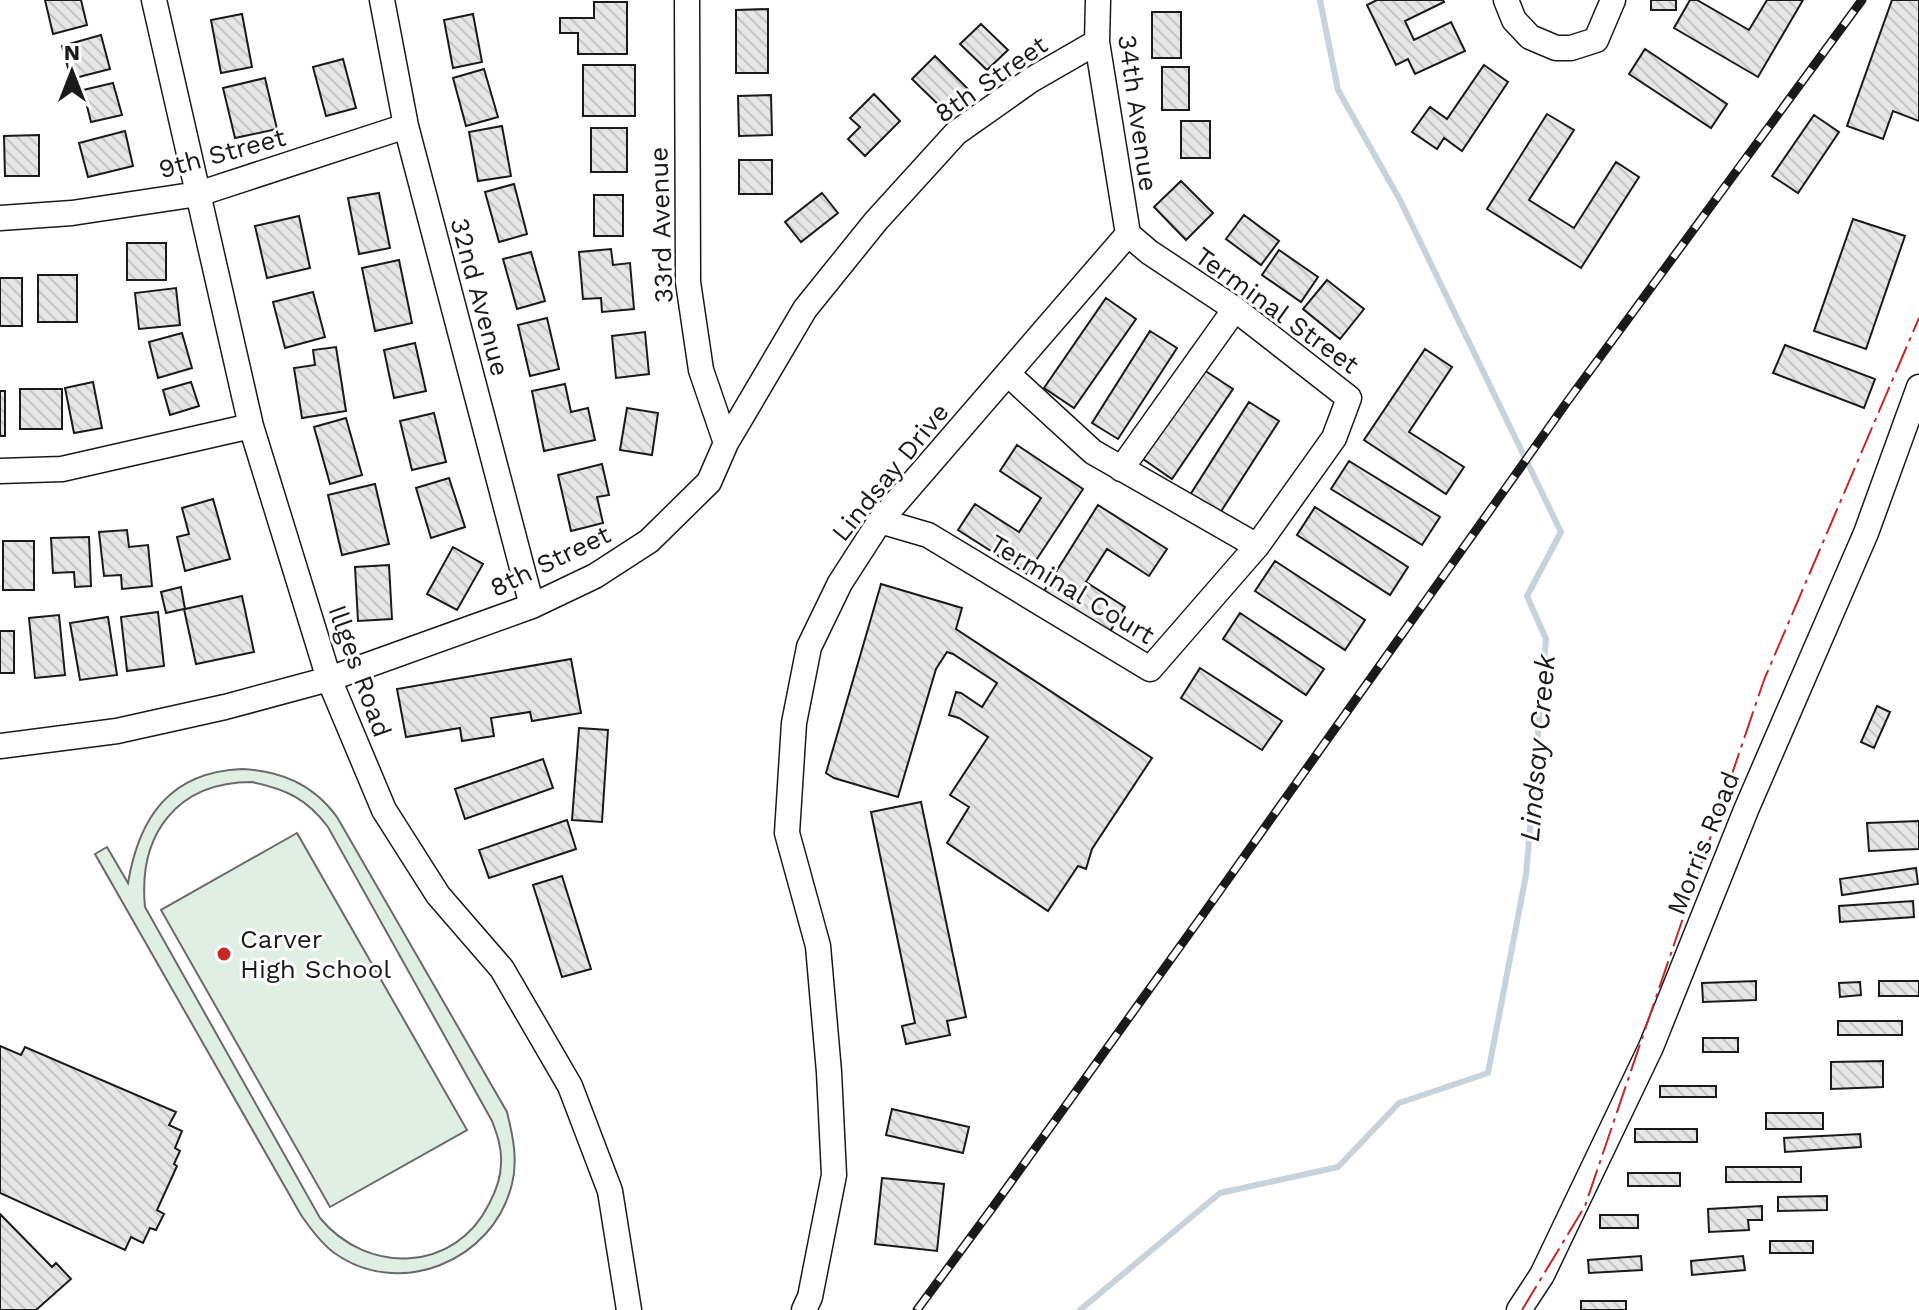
<svg xmlns="http://www.w3.org/2000/svg" width="1919" height="1310" font-family="'Work Sans',sans-serif">
<defs>
<pattern id="building-back-hatch" width="6" height="6" patternUnits="userSpaceOnUse" patternTransform="scale(2)"><rect width="6" height="6" fill="#e6e6e6"/><path d="M-1 5l2 2M0 0l6 6M5-1l2 2" fill="none" stroke="#c5c5c5"/></pattern>
</defs>
<rect width="100%" height="100%" fill="#fff"/>
<path fill="#e0efe3" stroke="#6a6a6a" stroke-width="2" fill-rule="evenodd" d="M242,769c39,2 71,15 95,48l170,295c6,24 11,48 5,72 -19,78 -114,116 -179,68 -13,-10 -23,-24 -32,-37l-206,-361 12,-7 21,36c11,-66 42,-111 114,-114zM252,782c34,7 55,17 76,45l164,294c5,13 10,27 9,42 0,14 -5,28 -12,41 -34,69 -122,71 -169,14l-175,-311c-7,-73 32,-125 107,-125z
M297,833l170,297 -137,77 -169,-297z"/>
<g fill="none" stroke-linecap="round" stroke-linejoin="round">
<path stroke="#c6d2dc" stroke-width="6" d="M1080,1310l140,-117 118,-26 61,-64 89,-30 38,-198 20,-236 -19,-43 34,-64 -161,-332 -62,-110 -18,-90"/>
</g>
<path fill="url(#building-back-hatch)" stroke="#1a1a1a" stroke-width="2" d="M45,0h36l6,25 -34,9z
M1377,0h66l1,2 -39,19 9,19 37,-18 14,29 -50,23 -7,-15 -12,6 -29,-60z
M1651,0h25v10h-25z
M1690,0h7l52,30 18,-30h36l-45,77 -84,-49z
M1892,0h27v121l-26,-10 -10,28 -36,-13z
M594,2h33v52h-49v-21h-18v-15h34z
M768,9v64h-32v-63z
M1152,12h29v46h-29z
M242,14l10,53 -31,6 -10,-53z
M473,14l9,48 -29,6 -9,-48z
M981,24l27,26 -21,20 -27,-26z
M101,35l9,34 -39,10 -9,-33z
M1645,49l82,55 -16,24 -82,-54z
M935,56l34,34 -22,23 -35,-34z
M343,59l13,49 -30,8 -13,-49z
M583,65h52v51h-52z
M1484,65l24,17 -46,69 -18,-13 -7,11 -25,-17 18,-25 17,12z
M1162,67h27v43h-27z
M484,69l14,48 -32,9 -13,-48z
M265,78l12,51 -42,9 -12,-50z
M113,83l9,32 -31,7 -8,-32z
M874,94l26,27 -35,35 -17,-17 12,-12 -10,-9z
M771,95l1,40 -33,1 -1,-40z
M1547,114l27,16 -45,70 45,28 42,-66 23,15 -58,91 -94,-59z
M1814,115l25,17 -41,61 -26,-17z
M1181,121h29v37h-29z
M502,126l9,50 -33,5 -9,-49z
M591,128h36v44h-36z
M125,131l8,35 -45,11 -9,-34z
M39,135v41h-34l-1,-40z
M739,160h33v34h-33z
M1181,181l32,32 -27,27 -32,-33z
M514,184l13,50 -28,8 -14,-50z
M379,193l11,55 -31,6 -11,-56z
M822,193l16,20 -37,29 -16,-20z
M594,195h29v41h-29z
M1244,215l35,26 -18,24 -35,-26z
M299,216l11,52 -43,10 -12,-52z
M1853,219l52,17 -39,113 -52,-18z
M127,243h39v37h-39z
M611,249l2,16 17,-2 4,46 -32,3 -1,-14 -18,1 -4,-47z
M1279,250l39,27 -17,25 -39,-27z
M531,252l14,49 -28,8 -14,-50z
M399,260l13,63 -37,8 -13,-63z
M38,275h39v47h-39z
M0,278h22v48h-22z
M1327,280l37,29 -24,30 -37,-30z
M176,288l4,37 -41,4 -4,-36z
M313,292l12,45 -40,11 -12,-46z
M1106,298l30,21 -62,89 -30,-20z
M547,318l12,51 -29,7 -12,-51z
M1150,331l27,17 -59,91 -26,-16z
M645,332l4,42 -33,4 -4,-42z
M182,333l10,35 -34,10 -9,-36z
M415,343l11,48 -32,7 -10,-48z
M1785,345l90,34 -11,29 -91,-35z
M336,347l10,64 -44,7 -8,-50 21,-3 -2,-15z
M1425,349l27,18 -43,65 55,35 -18,27 -82,-54z
M1204,370l29,19 -61,90 -29,-20z
M93,382l9,46 -28,5 -9,-45z
M191,382l8,24 -29,9 -7,-25z
M565,384l6,28 17,-4 7,32 -51,11 -12,-60z
M20,389h42v40h-42z
M0,391h5v45h-5z
M1249,402l30,19 -59,92 -30,-18z
M627,408l31,5 -6,42 -32,-5z
M434,413l12,49 -34,8 -12,-49z
M346,418l16,57 -32,9 -16,-57z
M1017,445l66,44 -56,85 -69,-44 17,-26 44,28 22,-34 -41,-27z
M1349,461l91,56 -18,28 -91,-56z
M602,464l7,31 -12,2 6,26 -32,8 -13,-56z
M449,478l16,49 -34,11 -15,-50z
M375,484l14,60 -47,11 -14,-60z
M213,499l17,60 -45,12 -8,-34 12,-3 -7,-26z
M1098,505l69,44 -18,27 -42,-27 -21,33 39,25 -16,26 -65,-42z
M1315,507l93,60 -18,28 -93,-60z
M127,530l2,17 19,-2 4,41 -30,3 -1,-14 -17,1 -5,-44z
M89,537l2,49 -16,1 -1,-15 -21,1 -2,-35z
M3,541h31v49h-31z
M453,547l30,17 -26,46 -30,-16z
M1275,561l90,59 -20,30 -90,-59z
M389,565l3,54 -34,2 -3,-54z
M881,584l81,24 -6,21 196,129 -60,91 -6,20 -8,-3 -30,45 -101,-68 22,-36 -19,-12 38,-58 -29,-19 -10,-3 7,-23 5,1 21,14 15,-24 -44,-29 -6,-2 -11,17 -38,128 -64,-19 -8,-5z
M181,587l4,22 57,-13 12,56 -58,12 -12,-55 -18,4 -5,-21z
M158,612l6,54 -37,5 -6,-54z
M1240,613l84,56 -18,26 -83,-56z
M59,615l6,60 -30,3 -6,-60z
M108,617l9,58 -37,5 -10,-57z
M0,631h14v42h-14z
M571,659l10,54 -49,8 -2,-9 -39,6 3,18 -32,5 -2,-13 -54,9 -9,-48z
M1200,668l82,53 -20,29 -81,-52z
M1877,706l13,6 -16,36 -13,-6z
M579,728l29,2 -6,92 -30,-2z
M543,759l10,29 -88,31 -10,-30z
M921,802l45,215 -19,4 3,14 -44,9 -4,-18 13,-3 -44,-211z
M567,820l9,29 -87,29 -10,-28z
M1919,821v28l-50,2 -2,-28z
M1916,868l2,16 -76,11 -2,-16z
M562,876l29,93 -29,8 -29,-92z
M1913,901l1,16 -74,5 -1,-16z
M1756,981v19l-53,2 -1,-19z
M1879,981h40v15h-40z
M1860,982l1,13 -21,2 -1,-14z
M1838,1021h64v14h-64z
M1703,1038h35v14h-35z
M0,1046l21,9 4,-8 151,65 -7,13 13,6 -7,17 5,3 -6,13 3,2 -20,44 7,4 -8,16 -6,-2 -7,15 -12,-6 -6,13 -125,-57z
M1883,1061v26l-52,2v-27z
M1660,1086h56v11h-56z
M892,1109l77,18 -6,26 -77,-18z
M1766,1113h57v16h-57z
M1635,1129h62v13h-62z
M1860,1134l1,13 -76,5 -1,-14z
M1726,1167h75v15h-75z
M1628,1173h52v13h-52z
M882,1178l62,6 -7,67 -62,-7z
M1827,1196v14l-49,1v-14z
M1762,1206v14h-14l1,10 -40,2 -1,-23z
M0,1214l52,53 4,-4 15,16 -35,31h-36z
M1600,1215h38v13h-38z
M1770,1241h43v12h-43z
M1641,1256l1,14 -53,3 -1,-13z
M1743,1256l2,14 -53,5 -1,-14z
M1581,1301h45v9h-45z"/>
<g fill="none" stroke-linecap="round" stroke-linejoin="round">
<g stroke="#1a1a1a" stroke-width="27">
<path id="minor" d="M154,0l97,426 78,253 55,131 54,85 64,74 68,117 40,105 19,119
M382,0l24,126 126,480
M687,0l1,282 13,88 25,73
M1098,0l-1,42 31,192
M1506,0l8,20 16,17 26,11h15l25,-8 17,-40
M0,218l72,-5 126,-19 208,-68
M1008,374l85,78 164,94
M1121,469l114,-160
M0,471l62,-2 189,-43
M880,521l48,14 222,134 107,-123 77,-108 15,-40 -114,-89 -86,-57 -21,-18
M0,746l117,-15 108,-24 104,-28 203,-73 63,-30 54,-35 60,-59 17,-39 79,-134 71,-88 80,-88 75,-53 66,-38
M804,1310l6,-13 24,-122 -5,-103 -11,-126 -31,-113 7,-110 15,-76 31,-64 40,-62 248,-287
M1519,1310l23,-35 109,-228 95,-237 120,-277 53,-146"/>
</g>
<use href="#minor" stroke="#fff" stroke-width="24"/>
<g stroke="#1a1a1a" stroke-width="9">
<path id="rail" d="M917,1310l76,-103 211,-294 363,-511 295,-402"/>
</g>
<use href="#rail" stroke="#fff" stroke-width="6" stroke-dasharray="18" stroke-linecap="butt"/>
<path stroke="#c62828" stroke-width="2" stroke-dasharray="28 6 4 6" stroke-linecap="butt" d="M1522,1310l63,-104 179,-526 155,-362"/>
</g>
<circle fill="#c62828" stroke="#fff" stroke-width="3" cx="224" cy="954" r="8"/>
<g text-anchor="middle" stroke-width="6" stroke-linejoin="round" paint-order="stroke">
<g font-size="26" fill="#1a1a1a" stroke="#fff">
<text transform="translate(991 79) rotate(-35)" y="9">8th Street</text>
<text transform="translate(1138 113) rotate(82)" y="9">34th Avenue</text>
<text transform="translate(222 153) rotate(-15)" y="9">9th Street</text>
<text transform="translate(661 225) rotate(-92)" y="9">33rd Avenue</text>
<text transform="translate(480 297) rotate(75)" y="9">32nd Avenue</text>
<text transform="translate(1277 310) rotate(36)" y="9">Terminal Street</text>
<text transform="translate(890 472) rotate(-51)" y="9">Lindsay Drive</text>
<text transform="translate(550 561) rotate(-26)" y="9">8th Street</text>
<text transform="translate(1072 589) rotate(31)" y="9">Terminal Court</text>
<text transform="translate(360 671) rotate(70)" y="9">Illges Road</text>
<text transform="translate(1703 843) rotate(-68)" y="9">Morris Road</text>
</g>
<g font-size="26" fill="#1a1a1a" stroke="#fff" text-anchor="start">
<text x="240" y="948">Carver<tspan x="240" dy="30">High School</tspan></text>
</g>
<g font-size="28" font-style="italic" fill="#1a1a1a" stroke="#fff">
<text transform="translate(1537 748) rotate(-85)" y="10">Lindsay Creek</text>
</g>
</g>
<g transform="translate(72 72)" stroke="#ffffff" stroke-width="6" paint-order="stroke">
<path d="M0-6L14 30L0 20L-14 30Z" fill="#1a1a1a"/>
<text y="-12" font-size="22" font-weight="bold" text-anchor="middle" fill="#1a1a1a">N</text>
</g>
</svg>
